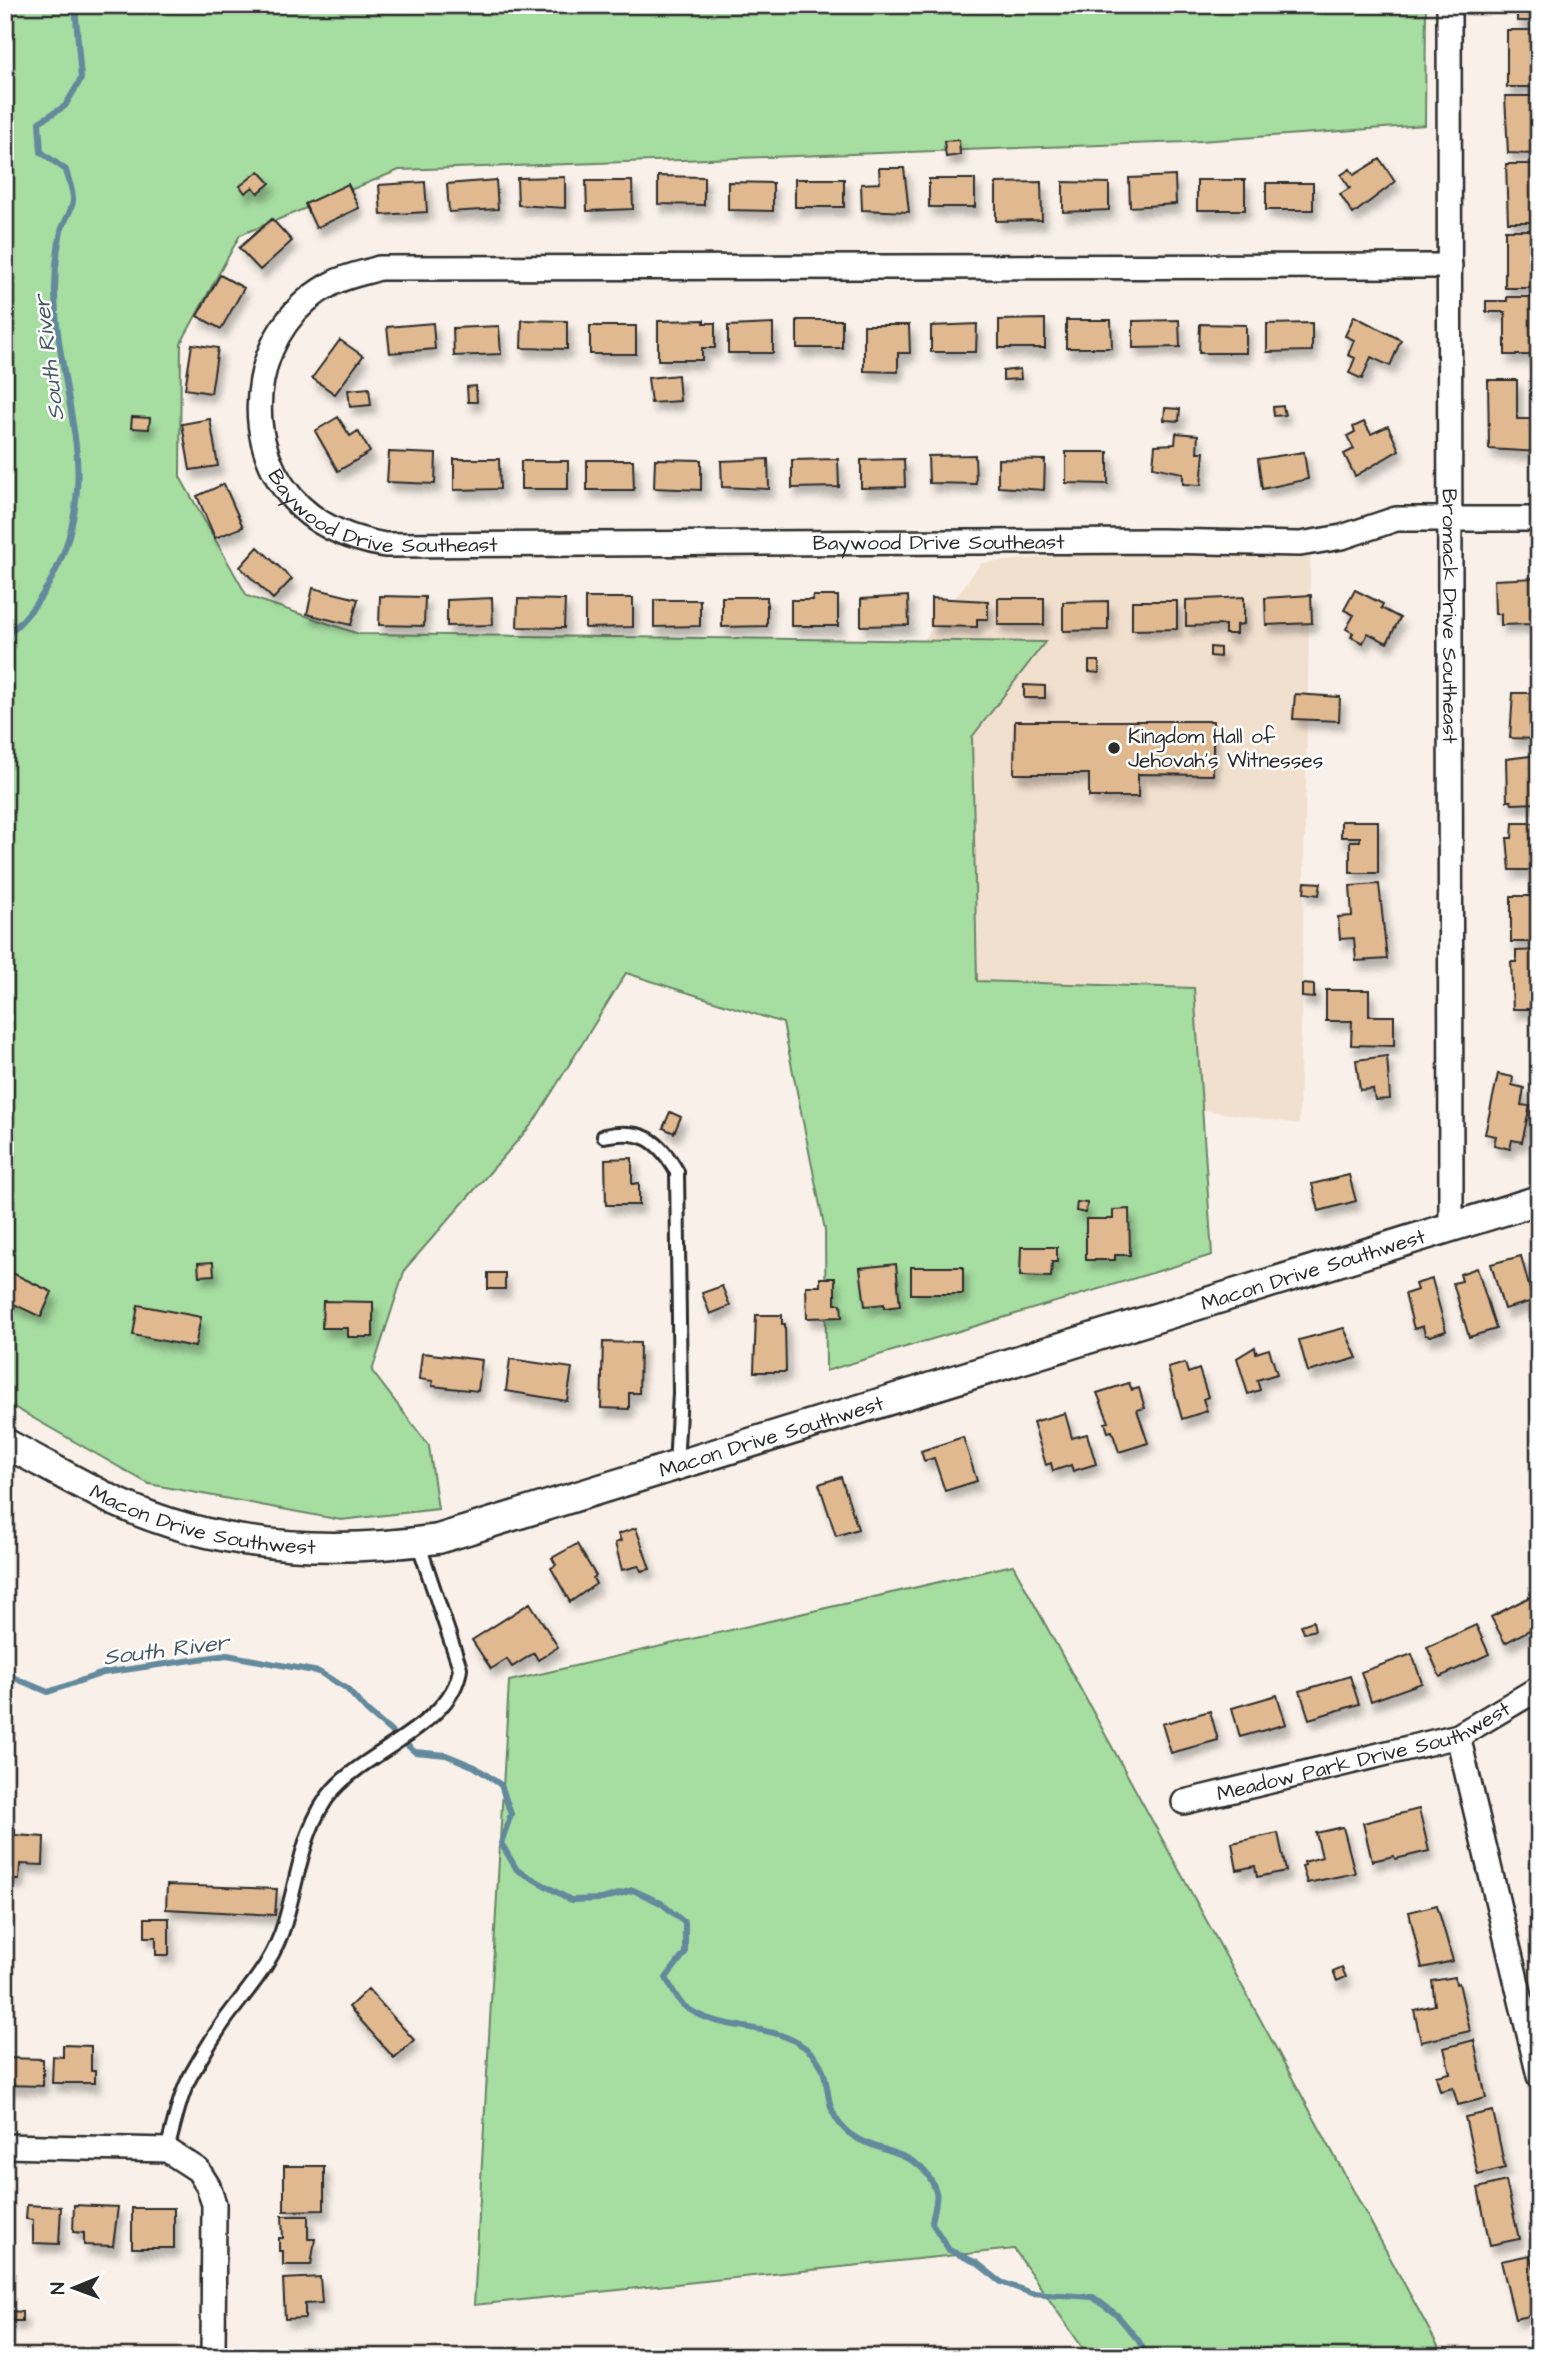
<svg xmlns="http://www.w3.org/2000/svg" width="1544" height="2362" font-family="'Architects Daughter',sans-serif">
<defs>
<filter id="shadow"><feDropShadow dx="4.5" dy="8" stdDeviation="3.5" flood-color="#0004"/></filter>
</defs>
<rect width="100%" height="100%" fill="#f9f1e9"/>
<filter id="ink" filterUnits="userSpaceOnUse"><feTurbulence type="fractalNoise" baseFrequency=".0143" numOctaves="2"/><feDisplacementMap in="SourceGraphic" scale="14" xChannelSelector="R" yChannelSelector="G"/><feConvolveMatrix kernelMatrix="1 2 1 2 8 2 1 2 1" color-interpolation-filters="sRGB"/></filter>
<g filter="url(#ink)">
<path fill="#f2e0cf" d="M1311,533l-12,591 -366,-53 -43,-386 91,-122z"/>
<path fill="#a6dda1" stroke="#688466" stroke-width="2" d="M5,5h1421l-1,120 -238,17 -788,28 -159,65 -59,108 -1,134 67,119 112,38 686,8 -73,95 5,244 217,7 18,267 -386,116 -1,-141 -42,-207 -157,-50 -93,150 -128,146 -33,102 57,75 9,63 -97,11 -192,-36 -144,-82z
M1013,1565l431,792h-355l-75,-108 -540,56 35,-624z"/>
<g fill="none" stroke-linecap="round" stroke-linejoin="round">
<path stroke="#62899c" stroke-width="6" d="M5,637c55,-47 79,-119 71,-191 -6,-52 -21,-104 -21,-157 0,-20 2,-39 6,-58 3,-10 11,-20 12,-30 1,-9 -5,-22 -7,-31l-25,-18 -2,-30 26,-16 16,-27 -6,-74
M5,1674l43,18 55,-19 124,-18 92,17 27,16 21,23 48,41 31,3 29,12 26,18 10,29 -10,29 16,27 54,30 31,-1 31,-9 28,13 24,20v30l-19,25c5,8 10,21 17,27 34,27 80,17 115,38 41,24 20,53 42,81 26,34 81,18 96,68 2,8 -3,23 -4,31l17,27 28,13 24,19 30,11 62,4 25,19 20,24 10,17"/>
</g>
<path fill="#e0b991" stroke="#2b2b2b" stroke-width="2" filter="url(#shadow)" d="M1517,5h22v16h-22z
M1507,30h28v57h-28z
M1505,96h29v30h4v16h-5l1,12 -26,-1z
M959,140l1,15 -14,2 -2,-16z
M1380,159l15,23 -42,32 -13,-20 10,-6 -9,-13 9,-6 4,6z
M1506,164h29l-1,58h-26z
M879,168h25l5,44 -47,-2 -1,-26 19,-1z
M259,171l11,12 -12,10 -5,-6 -8,6 -5,-7z
M658,176l46,1v28l-46,-1z
M1175,176l1,28 -46,3 -1,-29z
M565,177v31l-47,-3 -1,-27z
M795,179h49v28h-49z
M929,179h46v28h-46z
M496,180l2,29 -49,3 -2,-28z
M1197,180h48v30h-48z
M586,181h46l1,28 -46,2z
M425,182l2,30 -46,3 -2,-30z
M728,182l45,1v28l-45,-1z
M1041,182l1,38 -46,1v-38z
M1063,182l46,1v27l-46,2z
M1266,183h47v27h-47z
M348,184l11,24 -43,20 -11,-24z
M272,219l20,22 -32,29 -21,-22z
M1505,230h29l-3,58h-26z
M220,275l24,13 -23,41 -24,-13z
M1507,297h27v58h-29v-43h-19v-11h21z
M1354,316l47,24 -11,26 -19,-9 -9,22 -13,-6 6,-15 -7,-3 6,-15 -9,-4z
M1045,319v29h-46v-28z
M522,320l45,1v28l-46,-1z
M704,320v3h11v25h-13v12h-44v-39z
M797,320h45v28h-45z
M1066,320h45l1,28h-46z
M1179,320l1,27 -47,1v-27z
M433,323l2,26 -45,4 -3,-26z
M1312,323v28l-45,1v-28z
M773,324v29h-45v-27z
M977,324l-1,28h-45v-26z
M1200,324l46,1v28h-47z
M864,325h45l1,28h-12v19l-34,-1z
M499,326l2,28 -47,2 -1,-28z
M590,326h46v28h-46z
M340,340l23,16 -28,38 -23,-16z
M192,344l26,4 -7,45 -26,-4z
M1020,369l1,10 -18,1v-9z
M678,375l2,26 -29,2 -3,-25z
M1488,380h29v39h22v33l-50,-3z
M476,386l1,16h-9l-1,-15z
M369,388l2,17 -21,2 -2,-17z
M1283,406l2,9 -11,1 -1,-9z
M1165,408l15,1 -1,12 -15,-1z
M132,417l18,1 -1,11 -18,-1z
M338,417l12,19 8,-5 12,21 -32,19 -23,-40z
M210,419l8,47 -28,4 -8,-46z
M1364,422l7,12 17,-8 11,24 -44,26 -11,-22 10,-5 -7,-13 8,-4 -2,-5z
M1176,433l22,2 -1,17h7l-3,33 -18,-1v-11l-30,-6 2,-22 20,-1z
M389,452l47,2 -1,30 -48,-2z
M1066,452h42v32l-42,-1z
M1304,452l4,27 -46,10 -4,-30z
M975,455l1,29 -47,-1 -1,-27z
M454,459h45l1,30 -46,1z
M655,459l46,1v30l-47,-2z
M768,459l1,30 -47,-2 -1,-26z
M838,459l1,28 -47,1v-28z
M904,459l1,28 -44,1v-28z
M998,459l47,1 -1,30 -46,-3z
M587,460h46l1,30h-47z
M521,461h47v28h-47z
M224,484l19,43 -28,11 -18,-42z
M258,547l34,32 -19,20 -33,-32z
M1536,578l-1,46 -34,1v-11h-6l-1,-34z
M313,588l45,11 -7,26 -44,-11z
M1355,590l28,14 -2,4 19,10 -13,25 -19,-10 -5,10 -12,-6 2,-4 -7,-4 8,-14 -10,-5z
M1311,595l1,28 -46,2 -1,-27z
M380,596l45,1 -1,29 -45,-1z
M813,596h25v30h-47v-26h22z
M908,596l1,29 -48,1v-27z
M722,597h45v29l-45,1z
M1244,597v27l-8,1v9h-11v-9l-39,1v-26z
M492,598l1,27 -46,1v-26z
M585,598h48v29l-48,1z
M931,598l57,3v18h-11v8l-46,-1z
M998,598h46v27h-46z
M518,599l47,1 -1,28 -47,-1z
M654,600h46v26l-46,1z
M1108,601v29l-45,1v-29z
M1132,601h45v28l-45,1z
M1210,647l10,1v9l-10,-1z
M1089,661h10v12l-10,-1z
M1024,685l21,1v12h-21z
M1513,693h26v46l-29,-1z
M1295,694l45,3 -1,24 -46,-2z
M1015,721h198v54l-75,-1v23h-49v-23h-75z
M1539,755v48l-27,1 -1,-3h-4l-1,-42z
M1341,821h37v52h-28v-32h10v-4h-19z
M1513,823h26v47h-29l-3,-32h5z
M1305,882l16,1 -2,12 -15,-2z
M1379,884l8,75 -31,2 -2,-23 -14,1 -2,-22 14,-1 -2,-30z
M1511,896h28v46h-28z
M1539,950v59h-26l-2,-47h5v-11z
M1302,984l12,1v13l-12,-1z
M1326,990h43v26h25v30l-43,-1 1,-24h-26z
M1387,1056l3,43 -15,1 -2,-11 -13,1 -4,-30z
M1498,1074l15,3 -1,8 12,3 -3,17 9,1 -8,36 -10,-2 -2,9 -16,-4 2,-9 -11,-2z
M670,1112l11,5 -7,16 -11,-5z
M632,1158v26l7,-1v22h-33l-1,-46z
M1349,1175l7,26 -37,10 -7,-27z
M1077,1202l10,1 -1,10 -10,-2z
M1129,1209l1,46h-15v5h-29v-41h27v-9z
M1021,1247h36v15h-5l-1,15 -31,-1z
M1521,1256l12,45 -29,8 -13,-45z
M213,1262l1,13 -15,1 -1,-13z
M896,1264l4,42 -16,2v-4l-19,2 -5,-38z
M911,1267h52v27h-52z
M1477,1268l19,61 -27,8 -16,-54 9,-2 -2,-7z
M8,1271l44,21 -11,25 -36,-17z
M488,1273h17v16h-17z
M820,1278h15v26h6l1,13 -35,1 -1,-32h14z
M1432,1279l14,52 -16,5 -5,-1 -2,-9 -9,3 -9,-35 12,-4 -2,-6z
M722,1286l8,20 -20,8 -8,-21z
M323,1301l50,1v35h-25v-9h-26z
M138,1305l63,12 -6,30 -62,-12z
M756,1315h26v9h3l1,48h-32z
M1344,1328l13,30 -49,14 -9,-32z
M603,1342l37,1 -1,50h-10v16l-28,-1z
M1255,1347l1,6 13,-4 8,25 -20,6 3,10 -12,4 -11,-36z
M422,1353l60,7 -4,31 -46,-5 1,-5 -14,-2z
M510,1359l62,9 -5,33 -61,-10z
M1185,1363l3,10 11,-4 9,28 -5,2 4,12 -25,8 -14,-51z
M1129,1383l3,7 7,-2 6,20 -8,2 11,33 -29,9 -7,-21 -4,1 -3,-9 4,-1 -12,-29z
M1065,1413l7,25 15,-4 9,30 -23,7 -2,-6 -18,6 -2,-8 -5,2 -13,-43z
M963,1437l14,44 -32,10 -11,-33 -10,3 -3,-10z
M841,1477l17,52 -22,7 -17,-52z
M636,1528l14,41 -9,2 -2,-5 -17,4 -7,-27 6,-2 -3,-7z
M577,1544l19,32 -3,2 3,6 -26,18 -19,-34 5,-3 -4,-7z
M1539,1592v33l-34,18 -14,-26z
M530,1603l28,44 -20,13 -4,-7 -22,14 -5,-8 -16,10 -19,-29z
M1313,1621l2,9 -11,3 -3,-8z
M1476,1625l13,29 -49,23 -13,-30z
M1412,1654l10,29 -51,18 -10,-29z
M1350,1676l9,28 -50,15 -9,-28z
M1277,1695l9,29 -46,13 -8,-29z
M1210,1711l8,29 -47,13 -9,-29z
M1419,1809l10,42 -34,8 -1,-3 -22,5 -9,-38z
M1343,1827l12,46 -48,10 -5,-17 3,-1 -1,-3 18,-5 -6,-24z
M5,1828l10,1v6l29,2 -1,28 -23,-1 -1,16h-14z
M1278,1833l8,38 -29,6 -2,-11 -18,4 -5,-27z
M167,1885l110,4 -2,26 -109,-6z
M1437,1905l16,56 -31,7 -13,-56z
M145,1918h24v37h-13v-18h-11z
M1342,1968l4,9 -9,4 -4,-9z
M1455,1977l1,7 3,-1 11,48 -49,11 -7,-32 21,-5 -3,-24z
M368,1989l46,51 -20,18 -45,-51z
M1474,2040l12,58 -28,7 -5,-17 -13,3 -4,-15 14,-3 -6,-25z
M63,2045l28,1v25h4v12h-43l1,-27 10,1z
M5,2058l38,1v27l-38,-1z
M1493,2111l12,57 -27,7 -13,-58z
M284,2166h40v44l-40,1z
M1506,2181l13,58 -29,6 -12,-57z
M27,2205l34,2 -2,37 -26,-1v-23l-7,-1z
M74,2205l44,2 -5,39 -29,-1v-12l-11,-1z
M132,2208h42v40h-42z
M282,2216h26v23h7l-4,26h-28v-14h-4v-13h4z
M1530,2255l9,30v29l-24,5 -14,-58z
M320,2277l2,26 -17,1v14l-20,1 -2,-40z
M12,2311l10,1v9h-10z"/>
<g fill="none" stroke-linecap="round" stroke-linejoin="round">
<g stroke="#2b2b2b" stroke-width="18">
<path id="service" d="M604,1136c38,-8 55,4 73,36l3,221 -4,73
M167,2150c7,-24 12,-53 24,-75 12,-21 25,-44 40,-63 23,-30 43,-52 54,-90 13,-43 18,-98 49,-133 35,-39 120,-66 126,-121l-42,-126"/>
</g>
<g stroke="#2b2b2b" stroke-width="28">
<g id="minor">
<path id="s1" d="M1449,5l2,1222"/>
<path id="s2" d="M1450,266l-1071,2c-15,5 -33,8 -46,15 -78,39 -98,149 -41,215 24,28 58,41 93,47l776,-4 139,3 42,-7 54,-18h143"/>
<path d="M1458,1736l81,340"/>
<path id="s3" d="M1184,1802l274,-66 81,-48"/>
<path d="M5,2146l162,4 31,20 10,16 6,18 -1,153"/>
</g>
</g>
<g stroke="#2b2b2b" stroke-width="33">
<g id="tertiary">
<path id="s4" d="M5,1443c36,19 72,40 109,58 103,48 214,54 324,38l1101,-339"/>
</g>
</g>
<use href="#service" stroke="#fff" stroke-width="12"/>
<use href="#minor" stroke="#fff" stroke-width="23"/>
<use href="#tertiary" stroke="#fff" stroke-width="28"/>
</g>
</g>
<circle fill="#2b2b2b" stroke="#fff" stroke-width="2.5" cx="1114" cy="748" r="7"/>
<g text-anchor="middle" stroke-width="5" stroke-linejoin="round" paint-order="stroke">
<g font-size="21" fill="#2b2b2b" stroke="#fff">
<text dy="7" stroke="none"><textPath href="#s2" startOffset="1463">Baywood Drive Southeast</textPath></text>
<text dy="7" stroke="none"><textPath href="#s2" startOffset="2030">Baywood Drive Southeast</textPath></text>
<text dy="7" stroke="none"><textPath href="#s1" startOffset="611">Bromack Drive Southeast</textPath></text>
<text dy="7" stroke="none"><textPath href="#s4" startOffset="1370">Macon Drive Southwest</textPath></text>
<text dy="7" stroke="none"><textPath href="#s4" startOffset="803">Macon Drive Southwest</textPath></text>
<text dy="7" stroke="none"><textPath href="#s4" startOffset="215">Macon Drive Southwest</textPath></text>
<text dy="7" stroke="none"><textPath href="#s3" startOffset="187">Meadow Park Drive Southwest</textPath></text>
</g>
<g font-size="21" fill="#2b2b2b" stroke="#fff" text-anchor="start">
<text x="1128" y="743">Kingdom Hall of<tspan x="1128" dy="24">Jehovah’s Witnesses</tspan></text>
</g>
<g font-size="23" font-style="italic" fill="#475a64" stroke="#fff">
<text transform="translate(48 358) rotate(-97)" y="8">South River</text>
<text transform="translate(166 1649) rotate(-7)" y="8">South River</text>
</g>
</g>
<rect width="1544" height="2362" fill="none" stroke="#fff" stroke-width="28"/>
<rect x="14" y="14" width="1516" height="2334" fill="none" stroke="#2b2b2b" stroke-width="2.5" filter="url(#ink)"/>
<g transform="translate(74 2288) rotate(269)" stroke="#ffffff" stroke-width="5" paint-order="stroke">
<path d="M0-5L12 26L0 18L-12 26Z" fill="#2b2b2b"/>
<text y="-10" font-size="19" font-weight="bold" text-anchor="middle" fill="#2b2b2b">N</text>
</g>
</svg>
